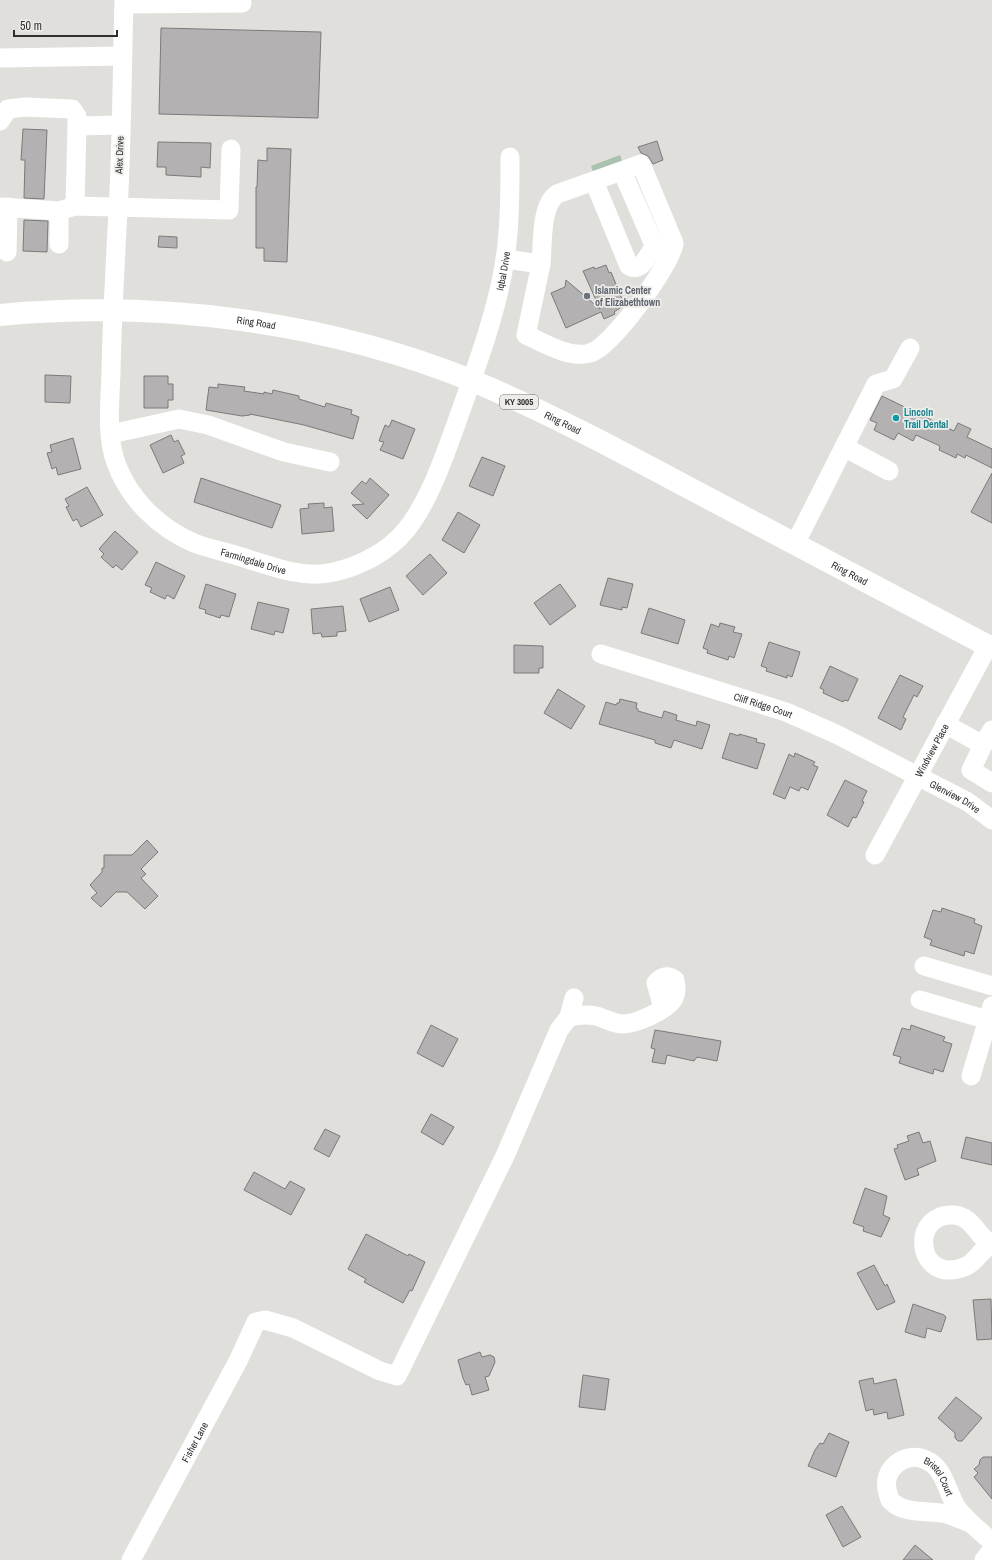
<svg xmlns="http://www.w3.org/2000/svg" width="992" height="1560" font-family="'Archivo Narrow',sans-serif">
<rect width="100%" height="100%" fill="#e0dfdb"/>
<path fill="#a9c1ae" d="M620,155l8,23 -29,10 -8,-22z"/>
<path fill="#b4b1b3" stroke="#7c797b" d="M161,28l160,4 -3,86 -159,-4z
M23,129l24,1 -3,69 -20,-1 1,-38h-4z
M657,141l6,19 -10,4 -5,-8 -7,-3 -3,-6z
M158,142l53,1 -1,25 -9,-1v10l-35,-2v-8h-9z
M267,148l24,1 -4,113 -23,-1v-13h-8v-61h1l1,-27 9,1z
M24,220l24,1 -1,31 -24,-1z
M159,236l18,1v11l-19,-1z
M606,265l3,8 2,-1 11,27 -2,1 3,6 -9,6 1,2 -11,5 -3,-7 -35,16 -15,-35 14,-6 1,-7 34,29 -17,-38 11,-4 1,2z
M45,375l26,1 -1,27 -25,-1z
M144,376h24v8h5v16h-5v8h-24z
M218,384l27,3 -1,4 20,3v-2l8,2 1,-4 26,6v3l26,8 1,-4 26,7 -1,4 8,3 -6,22 -49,-14 -54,-11v1l-8,1 -36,-6 3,-23 9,1z
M882,396l72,35 4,-8 13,6 -4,8 25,12v19l-26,-13 -1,3 -8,-4 -1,4 -17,-8 1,-4 -24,-11 -3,6 -15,-8 -4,7 -20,-10 3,-7 -7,-3z
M392,420l23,9 -12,30 -23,-9 4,-8 -5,-1 6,-16 4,2z
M171,435l3,7 4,-2 7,14 -4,2 3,7 -21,10 -13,-28z
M73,438l8,31 -23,6 -2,-8 -4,2 -5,-16 5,-1 -2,-7z
M482,457l23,9 -12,30 -24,-10z
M992,473v50l-21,-11z
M201,478l80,27 -9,23 -78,-26z
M370,478l19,17 -22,24 -15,-14 12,-1 -13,-11 11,-12 4,3z
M87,487l16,28 -22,12 -4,-8 -4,2 -7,-14 3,-1 -4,-7z
M324,503v5l8,-1 2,24 -32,3 -2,-25 9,-1 -1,-4z
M458,512l22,13 -16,28 -22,-13z
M115,531l23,21 -16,18 -6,-5 -3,3 -12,-11 3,-3 -5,-5z
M430,554l17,19 -24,22 -17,-19z
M156,562l29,14 -11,23 -7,-4 -2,4 -15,-7 2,-4 -7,-3z
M608,578l25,6 -6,24 -5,-1v3l-22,-5z
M206,584l30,10 -7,23 -8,-2 -1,3 -15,-5 1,-3 -7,-2z
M560,584l16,22 -26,19 -16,-22z
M390,587l9,23 -30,12 -9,-23z
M258,602l31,7 -6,24 -8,-2 -1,4 -23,-6z
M343,606l3,25 -9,1v4l-15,1 -1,-4 -8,1 -2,-25z
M649,608l36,12 -7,24 -37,-11z
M720,623l15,4 -2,5 9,2 -8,24 -5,-2 -1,4 -21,-7 1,-3 -5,-2 8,-24 8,3z
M769,642l31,10 -8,25 -5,-2v3l-21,-7 1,-3 -6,-2z
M514,645l29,1v22h-4v5h-25z
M830,666l28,13 -10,22 -4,-1 -1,2 -20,-9 1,-3 -4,-2z
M900,675l23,11 -6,11 -3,-2 -11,22 3,2 -5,11 -23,-12z
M558,689l27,17 -14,23 -27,-16z
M620,699l17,4 -1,5 2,1v2l24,7 2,-7 13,4 -1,5 20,6 1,-5 13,4 -8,24 -28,-9 -3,8 -16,-5v-3l-56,-16 7,-22 10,3 1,-2h2z
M730,733l9,3v-2l18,5 -1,3 9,2 -8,25 -35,-11z
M795,753l20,9 -2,3 5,2 -10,23 -7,-3 -2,4 -9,-4 -5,12 -12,-5 16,-40 5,3z
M845,780l22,11 -5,10 2,1 -8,16 -3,-1 -5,10 -21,-12z
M147,840l11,12 -17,17 5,5 -5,4 17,18 -13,13 -18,-17h-11l-15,15 -10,-9 6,-5 -7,-8 12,-13v-4h2v-13h28z
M942,908l33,11 -1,4 8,3 -8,28 -9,-3 -1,5 -34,-11 2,-5 -8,-3 9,-27 8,2z
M431,1025l27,14 -15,28 -26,-14z
M911,1025l34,12 -2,4 9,3 -9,28 -9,-3 -1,5 -22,-7 -12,-4 2,-6 -8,-2 9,-27 8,2z
M655,1030l66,11 -4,20 -20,-4 -3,4 -27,-6 -2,9 -13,-2 3,-13 -4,-1z
M431,1114l23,13 -11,18 -22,-13z
M325,1129l15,7 -11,21 -15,-8z
M919,1132l4,11 7,-2 6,20 -19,8 2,6 -14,5 -11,-31 4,-1 -1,-3 12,-4 -2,-5z
M966,1137l26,6v22l-31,-7z
M254,1172l31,17 5,-8 15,8 -14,26 -47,-25z
M865,1188l22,8 -4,19 7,3 -9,19 -18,-6 1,-4 -11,-4z
M366,1234l42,22 1,-2 16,8 -13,29 -2,-1 -7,13 -39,-21 2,-3 -18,-10z
M874,1265l11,21 2,-2 8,18 -18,8 -20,-37z
M991,1299l1,40 -15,1 -4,-40z
M913,1304l31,11 2,2 -5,15 -14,-4 -2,10 -20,-6z
M480,1352l2,5 8,-2 4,2 1,5 -6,14 -4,1 4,13 -17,5 -3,-11 -3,1 -3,-7 -5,-18z
M583,1375l26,4 -4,31 -26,-3z
M873,1378l1,6 22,-5 8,36 -16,4 -1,-7 -13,3 -1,-6 -7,2 -7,-30z
M956,1397l26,21 -20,23h-4l-3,-3v-5l-17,-15z
M829,1433l20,9 -13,35 -28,-11 7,-16 5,-7 3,1z
M983,1457h9v42l-18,-22 4,-4 -4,-4 5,-4 1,-5z
M842,1506l19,31 -18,10 -17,-32z
M915,1545l18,15h-30z"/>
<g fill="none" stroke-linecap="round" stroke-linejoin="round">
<g stroke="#fff" stroke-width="19">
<path id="s1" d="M124,0c-2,70 -2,141 -6,211 -3,54 -6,108 -7,162 -1,29 -5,63 5,90 13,36 43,65 78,80 13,5 27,8 41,12 31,9 66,25 99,17 27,-6 55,-21 72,-42 22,-27 37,-70 49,-103 19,-54 41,-110 50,-167 5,-34 5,-69 5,-103"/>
<path d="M124,4l118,-1"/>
<path d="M0,58l122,-2"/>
<path d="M0,121l8,-12 17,-2 47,2 5,7v10l43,-1"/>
<path d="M622,171l33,76"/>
<path d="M594,181l35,85c14,7 18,-12 26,-19 4,-4 12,-6 17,-8"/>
<path d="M75,206l2,-80"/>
<path d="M0,207l59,4 16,-5 154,4 2,-61"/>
<path d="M59,211v33"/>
<path d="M7,252l1,-45"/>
<path d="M505,259l36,5 -15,71c18,8 44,24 64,18 21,-5 82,-89 84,-110l-33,-79 -84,30c-17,12 -14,51 -16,70"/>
<path d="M111,434l68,-15 29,6 76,27 46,10"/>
<path d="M844,447l45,24"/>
<path d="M795,544l81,-160 17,-5 17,-31"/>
<path id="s2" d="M601,654l185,58 50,22 132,68 24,18"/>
<path d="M945,724l38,21 9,-15"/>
<path d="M983,745l-12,25 21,13"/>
<path id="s3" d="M875,855l113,-209"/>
<path d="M924,966l68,20"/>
<path d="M920,1000l68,20"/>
<path d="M569,1017c9,-2 18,-3 27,-1 9,2 17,8 27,8 13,0 45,-14 51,-26 3,-6 2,-11 1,-18 -7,-5 -13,-4 -19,3l7,25"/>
<path d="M971,1076l21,-70"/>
<path d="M992,1243c-15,-4 -17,-26 -38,-28 -43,-3 -39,64 4,54 19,-4 20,-19 34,-24"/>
<path id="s4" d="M970,1523c-7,-3 -15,-6 -23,-9 -17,-4 -42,1 -56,-13 -2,-1 -2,-5 -3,-8 -8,-23 17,-43 38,-33 19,8 21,33 31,48 10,13 23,23 35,34"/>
<path id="s5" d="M131,1560l107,-199 18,-39 9,-2 28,8 87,43 17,5 108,-220 54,-126 10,-13 5,-19"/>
<path d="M984,1560l8,-10"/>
</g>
<path stroke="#fff" stroke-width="22" id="s6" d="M0,315c158,-15 325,6 473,66 74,31 145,69 216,107 101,53 202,107 303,160"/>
</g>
<circle fill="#6b7280" stroke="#edece8" stroke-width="1.5" cx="587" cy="296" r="4"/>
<circle fill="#0f9aa8" stroke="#edece8" stroke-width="1.5" cx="896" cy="418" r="4"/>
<g text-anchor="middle" stroke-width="3.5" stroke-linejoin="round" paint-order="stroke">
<rect fill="#edece8" stroke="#686765" stroke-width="1" x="500" y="395" width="38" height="14" rx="3"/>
<g font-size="9" font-weight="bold" fill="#2f2e2d">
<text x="519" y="405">KY 3005</text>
</g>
<g font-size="10" fill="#2f2e2d" stroke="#edece8">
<text transform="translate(119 155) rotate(-88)" y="4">Alex Drive</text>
<text dy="4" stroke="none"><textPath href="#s1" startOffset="1086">Iqbal Drive</textPath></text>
<text dy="4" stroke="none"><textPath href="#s6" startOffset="257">Ring Road</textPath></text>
<text dy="4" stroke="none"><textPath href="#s6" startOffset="581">Ring Road</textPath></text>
<text dy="4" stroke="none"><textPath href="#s1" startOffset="641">Farmingdale Drive</textPath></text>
<text dy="4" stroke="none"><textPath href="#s6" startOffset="905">Ring Road</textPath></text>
<text dy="4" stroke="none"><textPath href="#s2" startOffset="170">Cliff Ridge Court</textPath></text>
<text dy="4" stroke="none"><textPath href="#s3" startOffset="119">Windview Place</textPath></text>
<text dy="4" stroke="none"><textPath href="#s2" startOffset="383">Glenview Drive</textPath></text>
<text dy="4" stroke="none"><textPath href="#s5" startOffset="134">Fisher Lane</textPath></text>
<text dy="4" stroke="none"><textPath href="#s4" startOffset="177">Bristol Court</textPath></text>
</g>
<g font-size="10" font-weight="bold" fill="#5b616d" stroke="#edece8" text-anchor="start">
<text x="595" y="294">Islamic Center<tspan x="595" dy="12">of Elizabethtown</tspan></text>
</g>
<g font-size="10" font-weight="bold" fill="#0d838f" stroke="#edece8" text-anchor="start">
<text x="904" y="416">Lincoln<tspan x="904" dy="12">Trail Dental</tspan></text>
</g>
</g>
<path d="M14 30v6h103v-6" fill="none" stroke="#2f2e2d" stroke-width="2"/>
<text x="20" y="30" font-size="12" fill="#2f2e2d" stroke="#edece8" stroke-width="3" paint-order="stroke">50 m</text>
</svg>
